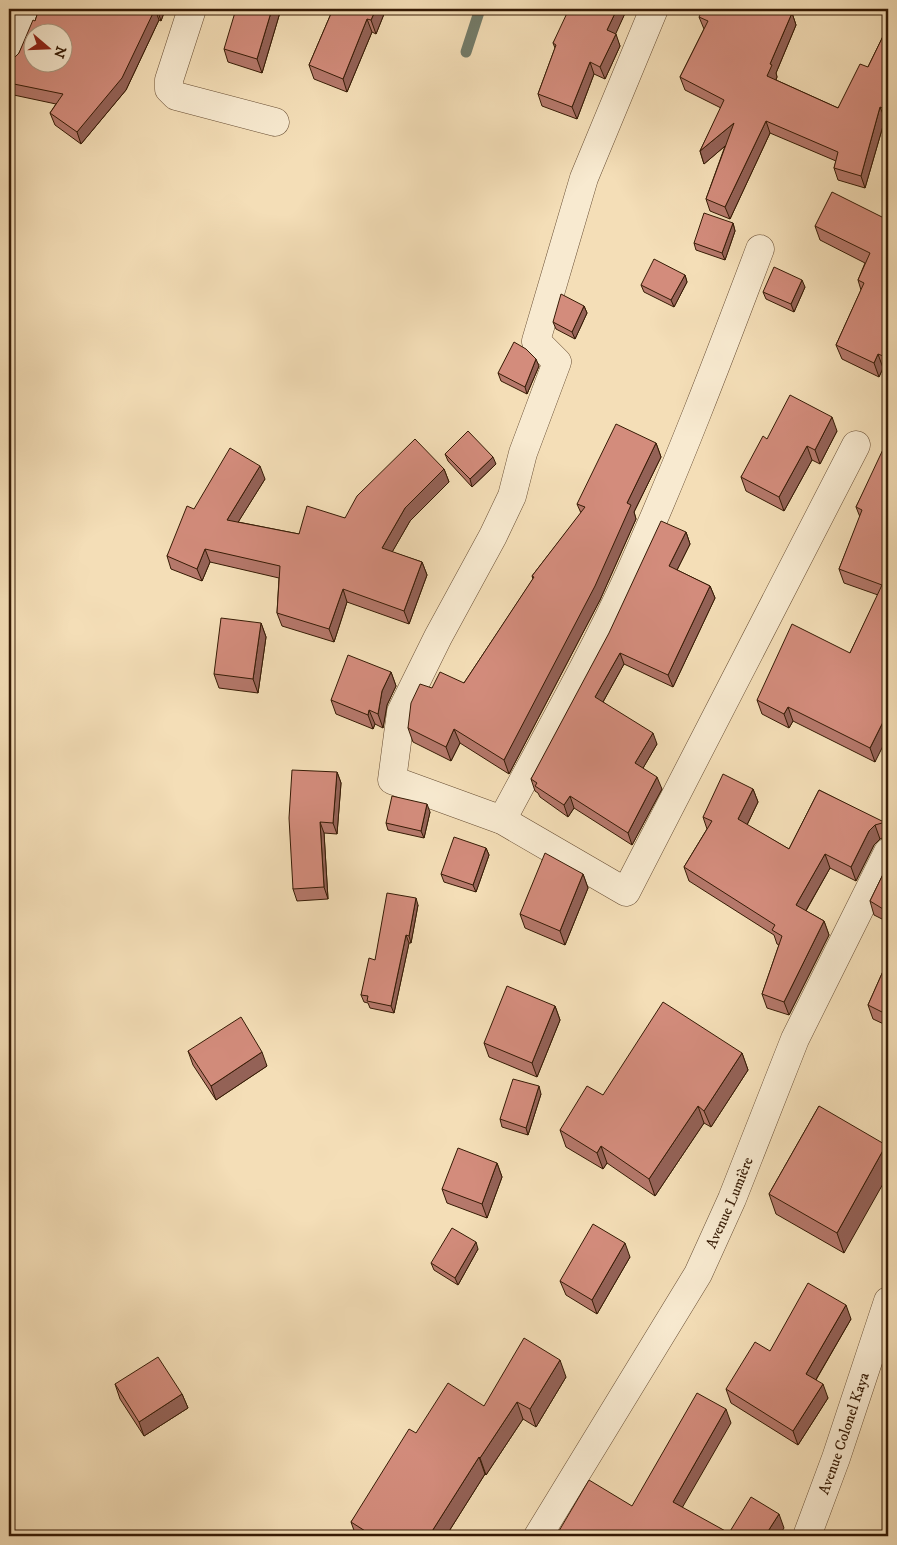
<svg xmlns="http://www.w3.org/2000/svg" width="897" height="1545" font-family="'IM FELL DW Pica',serif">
<rect width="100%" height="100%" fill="#f4deb7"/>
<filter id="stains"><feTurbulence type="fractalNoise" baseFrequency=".004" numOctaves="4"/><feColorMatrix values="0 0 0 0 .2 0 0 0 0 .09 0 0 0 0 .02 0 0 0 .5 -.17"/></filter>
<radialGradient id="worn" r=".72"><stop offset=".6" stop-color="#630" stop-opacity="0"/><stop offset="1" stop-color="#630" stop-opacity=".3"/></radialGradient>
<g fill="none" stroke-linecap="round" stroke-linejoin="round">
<path stroke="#737c6a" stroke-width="11" d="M466,52l14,-43"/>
<g stroke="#664c32" stroke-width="29">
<g id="minor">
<path d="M192,9l-23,71v9l7,7 99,26"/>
<path d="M654,9l-70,169 -48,163 21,21 -34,91 -11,43 -19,40 -55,101 -37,75 -9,68 110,40 124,72 230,-447"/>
<path d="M9,58l22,-49"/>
<path d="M502,820c43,-81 89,-161 127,-245 48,-107 90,-217 131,-326"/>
<path id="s1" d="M538,1536l160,-262 34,-75 63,-160 93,-187"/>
<path id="s2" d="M807,1536l29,-78 52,-157"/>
</g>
</g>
<use href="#minor" stroke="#f8ead0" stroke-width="28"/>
</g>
<path fill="#b5786b" stroke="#361b05" d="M39,9h135l-1,4 -8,-3 -4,11 -2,-1 -33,70 -45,54 -26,-19 -5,-12 6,-9 -47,-10v-33l5,-3 5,-5 16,-32z
M281,9l-19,64 -34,-11 -4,-13z
M333,9h53l-10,25 -4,-2 -25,60 -33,-13 -5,-14z
M418,9h10l-1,3z
M627,9l-12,25 5,12 -15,33 -11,-5 -17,45 -35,-13 -4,-12 17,-46 -2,-5 18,-31z
M792,13l4,12 -20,48 1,4 -1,3 62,28 30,-41 20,-41v95l-3,-2 -20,69 -27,-8 -4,-12 2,-7 -66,-28 -40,86 -20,-8 -4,-12 19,-53 -21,18 -4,-13 21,-43 -36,-18 -5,-13 24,-48 -5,-12z
M888,220v150l-5,-2 -4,9 -37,-18 -6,-14 25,-55 -3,-10 7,-17 -45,-23 -5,-14z
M733,223l2,8 -10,29 -29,-10 -2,-7z
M685,275l2,7 -13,25 -30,-15 -3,-7z
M805,287l-11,25 -28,-13 -3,-7z
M584,306l3,7 -12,26 -19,-10 -3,-7z
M539,366l-12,28 -26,-13 -3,-8z
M837,431l-17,33 -8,-4 -28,51 -38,-20 -5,-14 26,-38z
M656,443l5,14 -27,55 2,7 -36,81 -91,174 -49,-31 -9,18 -38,-19 -5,-14 24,-40 32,-5 69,-104 -1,-3 49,-63 -4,-9z
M888,444l-13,318 -82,-41 -4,7 -27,-14 -5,-14 93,-47 28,-58 -34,-12 -5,-14 21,-52 -4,-10z
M445,454l51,10 -24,23 -24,-26z
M444,469l5,13 -39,39 -18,31 30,10 5,13 -18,49 -62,-22 -13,40 -52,-16 -5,-13 2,-35 -69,-16 -8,19 -31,-12 -4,-13 27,-47 71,-30 -27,43 61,12 46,-16z
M686,532l4,12 -13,26 33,16 5,12 -42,89 -49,-23 -21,38 54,42 -14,24 19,21 -30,56 -58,-37 -6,9 -28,-20 -2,-4 -3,-2 -4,-12z
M261,623l5,14 -8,56 -39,-5 -5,-14z
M391,672l5,14 -9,19 -4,23 -8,-4 -2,5 -37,-15 -5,-14z
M337,772l4,11 -4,51 -13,-1 4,66 -31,2 -4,-12z
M753,789l5,13 -11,23 42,24 30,-59 69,35v12l-1,-1 -7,3 -6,6 -18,36 -26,-13 -24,43 18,10 5,14 -40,80 -22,-7 -5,-14 17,-49 -2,-1 -3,-9 -85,-54 -5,-14 23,-38 -4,-12z
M430,812l-6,26 -36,-8 -2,-7z
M486,848l3,7 -13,37 -32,-10 -3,-8z
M888,864v58l-14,-7 -4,-14z
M583,874l5,14 -23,57 -40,-17 -5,-14z
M418,905l-7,38h-2l-15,70 -24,-5 -2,-5 -4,-1 -3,-7 14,-35z
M888,960v66l-15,-7 -5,-14z
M555,1006l5,14 -23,57 -48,-20 -5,-14z
M188,1051l79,15 -51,34 -23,-35z
M742,1053l6,17 -37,57 -7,-4 -49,73 -48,-33 -4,6 -37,-22 -6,-17 43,-35z
M541,1094l-13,41 -26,-8 -2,-8z
M819,1106l25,147 -68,-39 -7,-20z
M497,1163l5,14 -15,41 -40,-15 -5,-14z
M478,1249l-20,36 -24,-15 -3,-7z
M630,1257l-33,57 -31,-19 -6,-14z
M851,1319l-35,61 12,18 -30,47 -67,-42 -5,-14 44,-38z
M566,1377l-30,50 -13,-8 -37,56 -1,-1 -39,62h-90l-5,-14 65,-89 68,-27z
M115,1384l67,10 6,14 -44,28 -24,-37z"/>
<path fill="#946257" stroke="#361b05" d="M155,9l4,11 -33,70 -45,54 -4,-12z
M157,9h8v1l-4,11z
M272,9h9l-19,64 -5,-14z
M376,9h10l-10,25 -5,-14z
M617,9h10l-15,33 -5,-12z
M792,13l4,12 -20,48 1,4 -5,11 -5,-12 3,-12z
M367,19l5,13 -25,60 -4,-13z
M616,34l4,12 -15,33 -5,-12z
M590,62l4,12 -17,45 -5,-12z
M880,107l5,12 -20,69 -4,-12z
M766,121l4,12 -40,86 -5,-12z
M734,123l4,12 -34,29 -4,-13z
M733,223l2,8 -10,29 -3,-7z
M9,231l3,9 -3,3z
M685,275l2,7 -13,25 -3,-7z
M802,280l3,7 -11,25 -3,-8z
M584,306l3,7 -12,26 -3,-7z
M878,354l5,14 -4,9 -5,-14z
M536,359l3,7 -12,28 -2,-7z
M832,417l5,14 -17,33 -5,-14z
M656,443l5,14 -27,55 2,7 -36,81 -91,174 -5,-14 123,-257z
M807,446l5,14 -28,51 -5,-14z
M493,457l3,7 -24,23 -2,-8z
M260,466l5,13 -33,53 -5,-12z
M444,469l5,13 -39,39 -23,40 -5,-13 23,-40z
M686,532l4,12 -17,34 -4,-12z
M205,549l5,13 -8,19 -5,-12z
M422,562l5,13 -18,49 -5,-13z
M710,586l5,12 -42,89 -5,-12z
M343,589l4,13 -13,40 -5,-13z
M261,623l5,14 -8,56 -5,-14z
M620,653l4,11 -25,45 -4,-12z
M391,672l5,14 -9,19 -4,23 -5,-14 4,-23z
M788,707l5,14 -4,7 -5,-14z
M369,710l6,14 -2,5 -5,-14z
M888,712v24l-13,26 -5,-14z
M454,729l6,14 -9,18 -5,-14z
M653,733l4,11 -18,31 -4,-12z
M337,772l4,11 -4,51 -4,-11z
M657,777l5,12 -30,56 -4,-12z
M753,789l5,13 -15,31 -5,-14z
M570,796l4,12 -6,9 -4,-12z
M427,804l3,8 -6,26 -3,-7z
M320,822l4,11 4,66 -4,-12z
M875,825l5,14 -6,6 -18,36 -5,-14 18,-36z
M486,848l3,7 -13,37 -3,-7z
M825,854l5,14 -29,51 -5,-14z
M583,874l5,14 -23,57 -5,-14z
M416,898l2,7 -7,38 -2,-7z
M824,921l5,14 -40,80 -5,-13z
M406,935l3,8 -15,70 -3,-7z
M555,1006l5,14 -23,57 -5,-14z
M262,1052l5,14 -51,34 -5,-14z
M742,1053l6,17 -37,57 -7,-16z
M539,1086l2,8 -13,41 -2,-7z
M698,1106l6,17 -49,73 -6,-17z
M886,1145l2,5v25l-44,78 -7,-20z
M601,1146l6,17 -4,6 -6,-16z
M497,1163l5,14 -15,41 -5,-14z
M476,1242l2,7 -20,36 -3,-7z
M625,1243l5,14 -33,57 -5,-14z
M846,1305l5,14 -40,69 -5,-14z
M560,1360l6,17 -30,50 -6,-18z
M823,1384l5,14 -30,47 -5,-14z
M182,1394l6,14 -44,28 -5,-14z
M517,1402l6,17 -37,56 -6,-17z
M726,1409l5,14 -53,92 -5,-13z
M479,1457l6,17 -39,62h-17z
M779,1514l5,14 -5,8h-14z"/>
<path fill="#d38c7c" stroke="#361b05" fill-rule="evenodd" d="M39,9h116l-33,69 -45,54 -27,-19 13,-19 -54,-11v-22l5,-3 5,-5 14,-33 2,1zM32,32h30v30h-30z
M236,9h36l-15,50 -33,-10z
M333,9h43l-5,11 -4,-1 -24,60 -34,-14z
M573,9h44l-10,21 9,4 -16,33 -10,-5 -18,45 -34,-13 18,-49 -3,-2 15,-32 3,1z
M703,9h80l9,4 -22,51 2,1 -5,11 71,32 22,-44 8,3 20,-41v81l-1,3 -7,-3 -19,69 -27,-8 4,-16 -72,-31 -41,86 -19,-8 28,-76 -34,28 24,-51 -44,-23 28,-56 -9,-4z
M832,192l56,28v138l-10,-4 -4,9 -38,-18 28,-62 -6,-3 12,-27 -55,-27z
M704,213l29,10 -11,30 -28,-10z
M654,259l31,16 -14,25 -30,-15z
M774,267l28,13 -11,24 -28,-12z
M561,294l23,12 -12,26 -19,-10z
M514,342l12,7 10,10 -11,28 -27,-14z
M790,395l42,22 -17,33 -8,-4 -28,51 -38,-20 22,-41 4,3z
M616,424l40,19 -29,60 4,2 -36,81 -91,174 -50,-31 -8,18 -38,-19 3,-25 9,-19 12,4 8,-16 24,11 70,-106 -2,-1 53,-69 -8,-3z
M468,431l25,26 -23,22 -25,-25z
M415,439l29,30 -39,39 -23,40 40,14 -18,49 -61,-22 -14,40 -52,-16 3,-47 -75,-17 -8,20 -30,-13 20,-50 7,3 36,-61 30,18 -33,54 72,14 8,-28 38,12 12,-22z
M886,443l2,1v84l-3,6 3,1v177l-18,36 -82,-41 -4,7 -27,-14 35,-76 58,29 32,-68 -43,-16 23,-59 -6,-3z
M661,521l25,11 -17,34 41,20 -42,89 -48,-22 -25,44 58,36 -18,30 22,14 -29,56 -58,-37 -6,9 -29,-19 2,-3 -6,-4 78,-146z
M221,618l40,5 -8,56 -39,-5z
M348,655l43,17 -9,19 -4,23 -9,-4 -1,5 -37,-15z
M292,770l45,2 -4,51 -13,-1 4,65 -31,2 -4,-71z
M723,774l30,15 -15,30 51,30 30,-59 69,34 -6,-1 -7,2 -6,6 -18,36 -26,-13 -29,51 28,16 -40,81 -22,-8 20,-58 -10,-6 3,-5 -91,-58 28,-46 -9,-4z
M392,796l35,8 -6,27 -35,-8z
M454,837l32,11 -13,37 -32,-11z
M545,853l38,21 -23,57 -40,-17z
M888,864v48l-18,-11z
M387,893l29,5 -7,38 -3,-1 -15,71 -24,-5 1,-5 -7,-1 8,-37 6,2z
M888,960v55l-20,-10z
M507,986l48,20 -23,57 -48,-20z
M663,1002l79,51 -38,58 -6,-5 -49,73 -48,-33 -4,7 -37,-23 27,-44 16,9z
M241,1017l21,35 -51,34 -23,-35z
M513,1079l26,7 -13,42 -26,-9z
M819,1106l67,39 -49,88 -68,-39z
M458,1148l39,15 -15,41 -40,-15z
M593,1224l32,19 -33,57 -32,-19z
M452,1228l24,14 -21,36 -24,-15z
M808,1283l38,22 -40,69 17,10 -30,47 -67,-42 29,-47 15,9z
M524,1338l36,22 -30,49 -13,-7 -37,56 -1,-1 -50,79h-56l-22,-14 58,-93 7,4 32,-50 36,23z
M158,1357l24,37 -43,28 -24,-38z
M697,1393l29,16 -53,93 56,31 22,-36 28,17 -14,22h-209l33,-56 43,26z"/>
<g text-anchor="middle" stroke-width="4.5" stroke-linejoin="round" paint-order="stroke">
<g font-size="15" fill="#361b05" stroke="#f8ead0">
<text dy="5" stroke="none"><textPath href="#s1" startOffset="385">Avenue Lumière</textPath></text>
<text dy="5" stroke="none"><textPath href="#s2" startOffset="109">Avenue Colonel Kaya</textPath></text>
</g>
</g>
<rect width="897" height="1545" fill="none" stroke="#f4deb7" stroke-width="30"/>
<rect x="10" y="10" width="877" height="1525" fill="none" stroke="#361b05" stroke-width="2.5"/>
<rect x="15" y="15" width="867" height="1515" fill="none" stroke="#361b05"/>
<g transform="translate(48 48) rotate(109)"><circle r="24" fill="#f8ead0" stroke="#aa977f"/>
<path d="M0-4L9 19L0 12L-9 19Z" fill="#8f2418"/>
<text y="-8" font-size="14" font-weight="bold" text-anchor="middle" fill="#361b05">N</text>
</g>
<rect width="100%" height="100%" filter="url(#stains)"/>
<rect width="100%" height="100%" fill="url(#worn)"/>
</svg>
